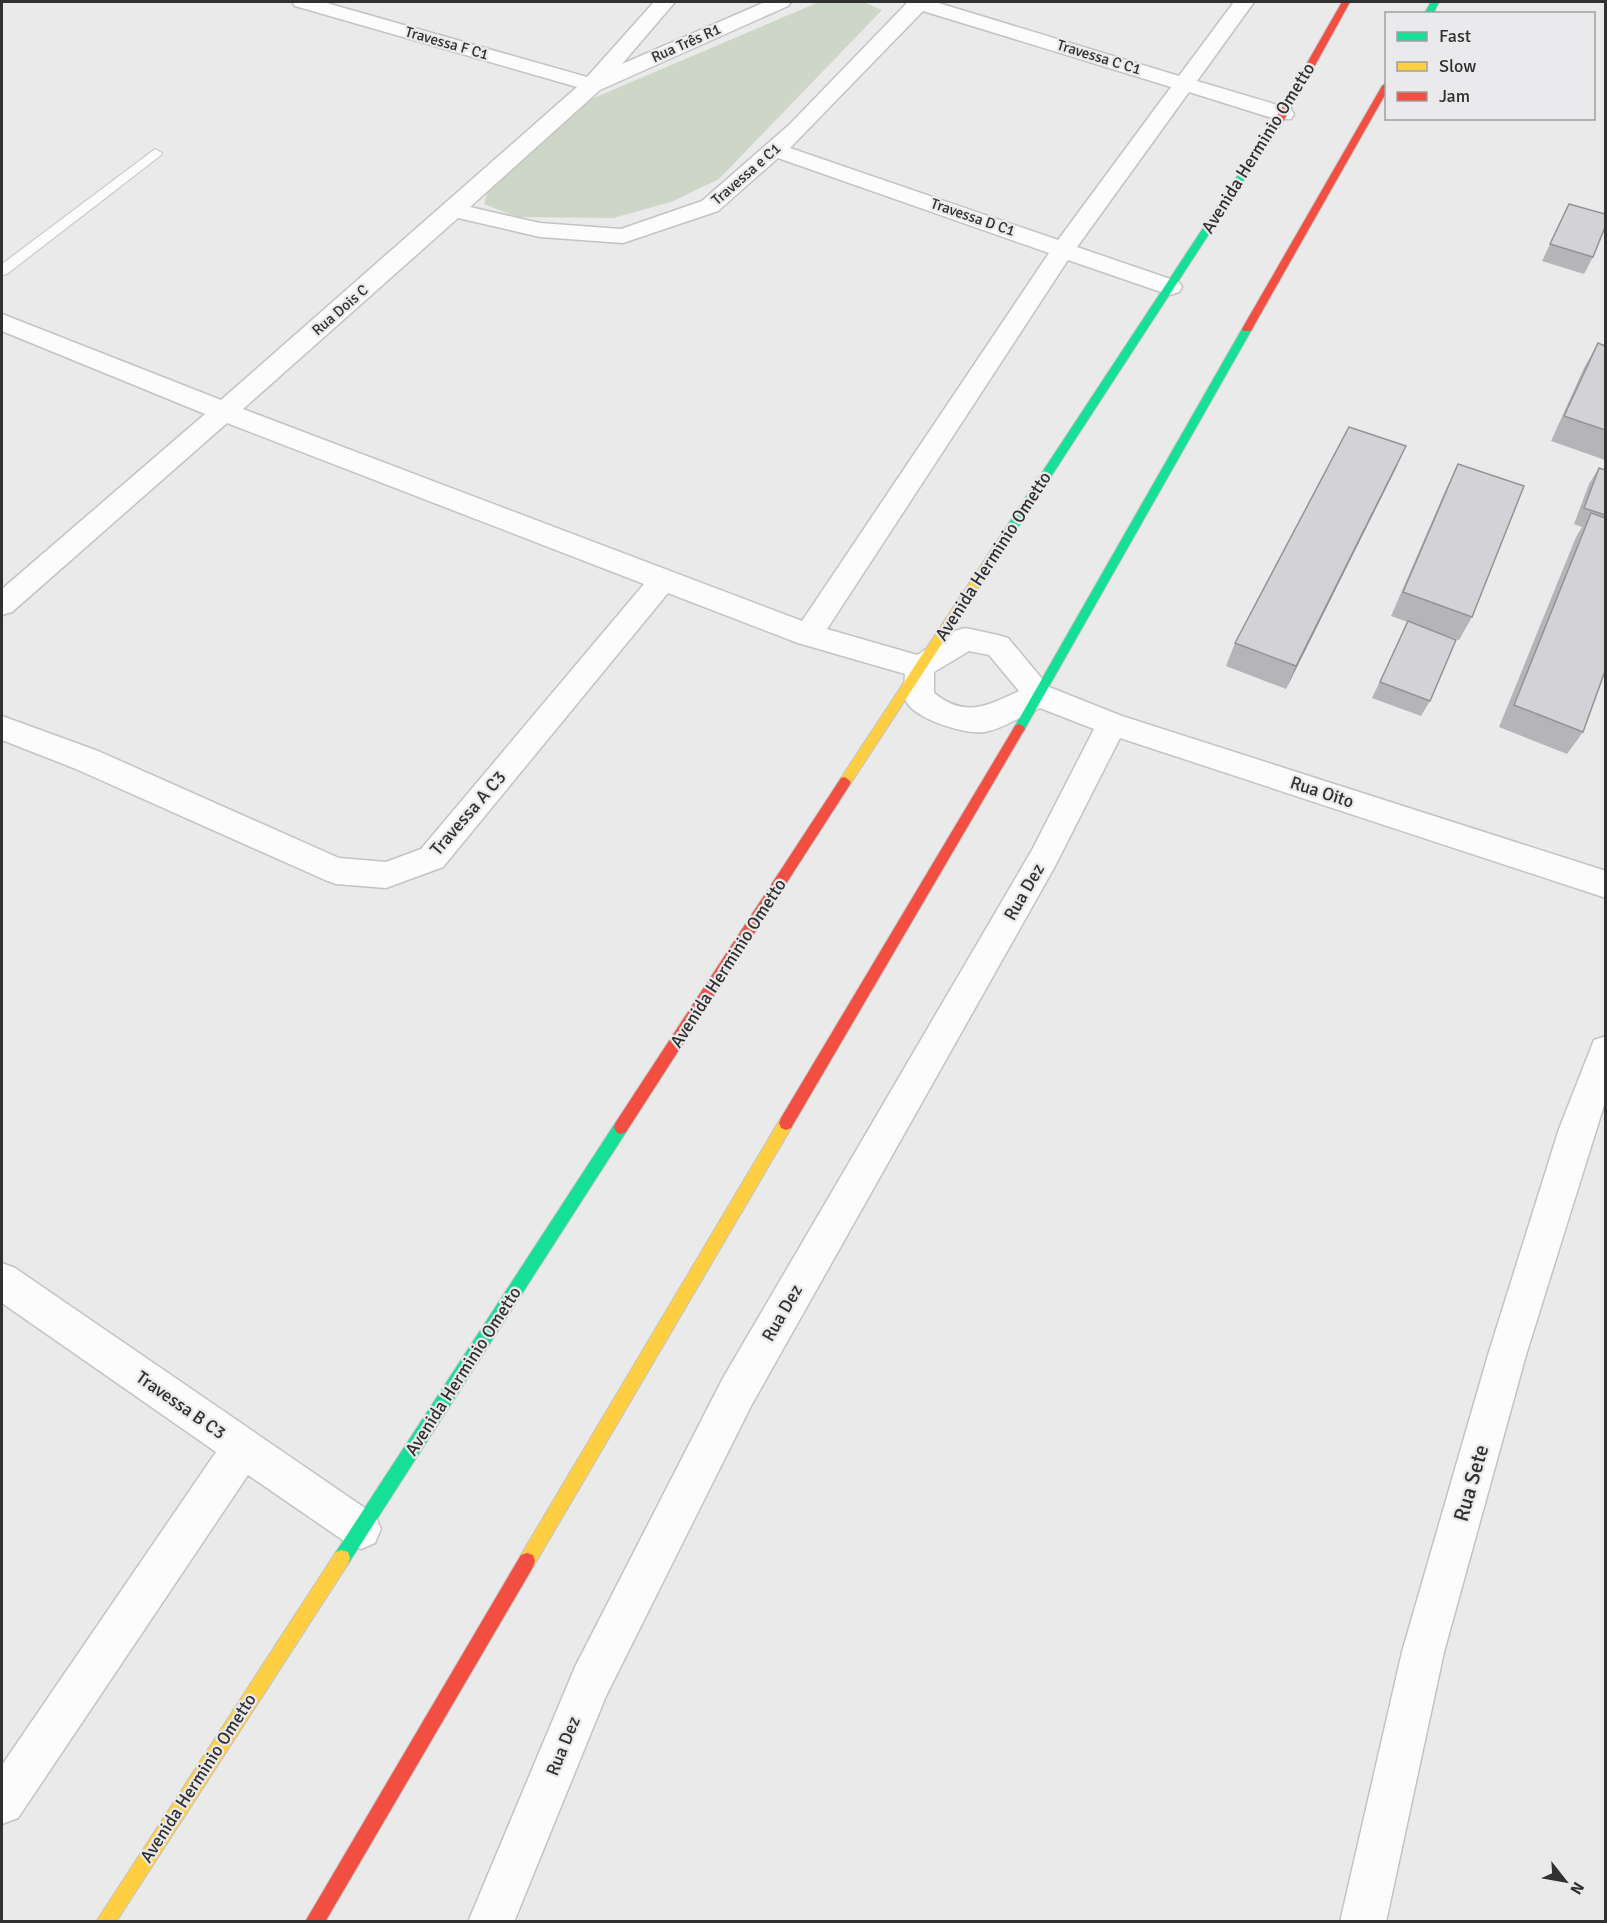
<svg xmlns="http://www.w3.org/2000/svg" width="1607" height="1923" font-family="Signika,sans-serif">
<rect width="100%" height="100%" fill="#eaeaea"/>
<path fill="#ced6c7" d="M819,2h44l19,8 -163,169 -48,23 -58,16 -96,-1 -33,-13 5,-17 93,-84z"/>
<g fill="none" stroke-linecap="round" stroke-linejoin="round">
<g stroke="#c3c3c3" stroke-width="2">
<path id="lane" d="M155,149l7,4 -2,3 -153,118 -5,1v-11z"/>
</g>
<g stroke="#c3c3c3" stroke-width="3">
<path id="street" d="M292,2h31l264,75 67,-75h21l-53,62 143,-62h26l-3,4 -188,84 -130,117 70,16 81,6 81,-28 88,-77 116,-120 -1,-2h30l244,74 55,-74h20l-57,79 94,28 3,5 -3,5h-16l-86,-27 -112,155 102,35 3,5 -3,5 -9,3 -9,-3 -93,-32 -241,369 90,26 38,-24 10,-3 33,7 10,3 41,49 73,29 484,155v27l-486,-160 -66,130 -303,538 -145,290 -92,226h-46l107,-255 148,-289 309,-528 62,-121 -54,-21c-17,7 -37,21 -55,24 -19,3 -71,-13 -79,-31 -4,-7 -1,-19 -1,-27l-107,-31 -130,-50 -225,274 -57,21 -50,-4 -11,-4 -249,-111 -74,-29v-24l96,35 241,107 47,4 35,-13 223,-265 -417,-161 -215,189 -10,3v-26l203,-175 -203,-83v-17l219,86 356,-313 -282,-81zM923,11l248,76 -113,153 -268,-92zM778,158l271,95 -247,368 -559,-212 215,-191 82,19 83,6 95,-32zM969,651l20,4 30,36c-32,15 -54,27 -85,2v-21z
M1606,1036v63l-80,256 -82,297 -58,270h-46l62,-270 86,-297 71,-226 35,-89z
M2,1263l13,5 360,247 6,14 -6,14 -14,6 -14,-6 -99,-68 -230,343 -16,6v-59l214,-313 -214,-149z"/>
</g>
<g stroke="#c3c3c3" stroke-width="2">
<path id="fast" d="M1431,2h8l-6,12h-9z
M1240,172l8,2 -241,370h-8v-6z
M1247,326l5,3 -229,403h-8l-2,-3 2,-3 227,-397z
M621,1120l5,2 2,5 -2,5 -278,432 -6,2 -6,-2 -2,-6 2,-6 280,-430z"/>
</g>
<g stroke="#c3c3c3" stroke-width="2">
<path id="slow" d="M1003,537l4,1v6l-158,242h-8l-2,-4 2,-4 158,-240z
M786,1116l5,2 2,5 -2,5 -258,439 -6,2 -6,-2 -2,-6 2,-6 260,-437z
M342,1550l6,2 2,6 -2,6 -232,358h-20l240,-370z"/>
</g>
<g stroke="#c3c3c3" stroke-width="2">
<path id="jam" d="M1342,2h8l-62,112 -42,62h-6l-2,-2 40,-60z
M1386,83v10l-134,236 -1,2h-8l-1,-2 140,-243z
M1019,724l4,2 2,3 -2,3 -232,396 -5,2 -5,-2 -2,-5 2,-5 234,-392z
M845,777l6,5 -2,4 -223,346 -5,2 -5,-2 -2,-5 2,-5 225,-344z
M527,1553l6,2 2,6 -2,6 -208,355h-20l216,-367z"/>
</g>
<use href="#lane" fill="#fcfcfc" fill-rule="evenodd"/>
<use href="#street" fill="#fcfcfc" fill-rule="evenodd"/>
<use href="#fast" fill="#16e098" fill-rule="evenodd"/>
<use href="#slow" fill="#ffcf43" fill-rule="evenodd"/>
<use href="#jam" fill="#f24e42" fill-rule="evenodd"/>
</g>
<path fill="#b5b5b9" d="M1569,204l24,53 -9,17 -42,-13z
M1598,343l7,3v114l-54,-19 33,-73z
M1406,446l-11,24 -109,219 -60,-23 9,-23z
M1458,464l14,153 -13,23 -37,-13 8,74 -9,15 -49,-18 36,-76 -17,-6 55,-127z
M1599,468l6,2v201l-22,61 -16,22 -68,-27 77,-190 6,-10 -8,-3 15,-40z"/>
<path fill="#949496" d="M1406,446l-11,24 -109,219 10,-23z"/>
<path fill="#d3d3d7" stroke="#949496" stroke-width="1.5" d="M1569,204l36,10v13l-12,30 -43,-13z
M1598,343l7,3v84l-41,-14z
M1349,427l57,19 -110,220 -61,-23z
M1458,464l66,22 -52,131 -69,-25z
M1599,468l6,2v45l-21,-7z
M1591,513l14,5v153l-22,61 -69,-27z
M1408,621l48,19 -26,61 -50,-19z"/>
<g text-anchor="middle" stroke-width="4.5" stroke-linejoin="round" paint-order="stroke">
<g font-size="15" fill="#313131" stroke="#eae9eb">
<text transform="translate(447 43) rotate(16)" y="5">Travessa F C1</text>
<text transform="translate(686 43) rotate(-24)" y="5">Rua Três R1</text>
<text transform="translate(1099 57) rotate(17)" y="5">Travessa C C1</text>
<text transform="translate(746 174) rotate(-41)" y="5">Travessa e C1</text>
<text transform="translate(973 217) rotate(19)" y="5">Travessa D C1</text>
<text transform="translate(340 310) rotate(-41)" y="5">Rua Dois C</text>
</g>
<g font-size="18" fill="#313131" stroke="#eae9eb">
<text transform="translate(1258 148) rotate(-58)" y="6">Avenida Herminio Ometto</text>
<text transform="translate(993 556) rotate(-57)" y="6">Avenida Herminio Ometto</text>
<text transform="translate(1322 792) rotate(18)" y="6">Rua Oito</text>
<text transform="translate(468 813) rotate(-49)" y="6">Travessa A C3</text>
<text transform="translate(1024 892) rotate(-60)" y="6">Rua Dez</text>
<text transform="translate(728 963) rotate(-57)" y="6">Avenida Herminio Ometto</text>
<text transform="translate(782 1313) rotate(-60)" y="6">Rua Dez</text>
<text transform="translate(463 1371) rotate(-57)" y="6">Avenida Herminio Ometto</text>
<text transform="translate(181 1405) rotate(35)" y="6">Travessa B C3</text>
<text transform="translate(563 1746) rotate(-68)" y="6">Rua Dez</text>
<text transform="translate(198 1778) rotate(-57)" y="6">Avenida Herminio Ometto</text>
</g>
<g font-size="21" fill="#313131" stroke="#eae9eb">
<text transform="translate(1471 1483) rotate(-74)" y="7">Rua Sete</text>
</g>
</g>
<rect width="1607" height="1923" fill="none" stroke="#313131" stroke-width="6"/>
<rect x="1385" y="12" width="210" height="108" fill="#eae9eb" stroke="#a09fa1" stroke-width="1.5"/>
<rect x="1397" y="32" width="30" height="9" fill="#16e098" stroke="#a09fa1" stroke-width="1.5"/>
<text x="1439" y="42" font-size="18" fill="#313131">Fast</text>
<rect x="1397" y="62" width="30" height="9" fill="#ffcf43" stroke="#a09fa1" stroke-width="1.5"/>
<text x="1439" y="72" font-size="18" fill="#313131">Slow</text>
<rect x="1397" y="92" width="30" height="9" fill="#f24e42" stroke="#a09fa1" stroke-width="1.5"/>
<text x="1439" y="102" font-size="18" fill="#313131">Jam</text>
<g transform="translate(1565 1881) rotate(121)" stroke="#eae9eb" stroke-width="4.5" paint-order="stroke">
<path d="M0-4.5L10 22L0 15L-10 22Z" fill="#313131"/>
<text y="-9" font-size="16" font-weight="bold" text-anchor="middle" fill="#313131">N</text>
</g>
</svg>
